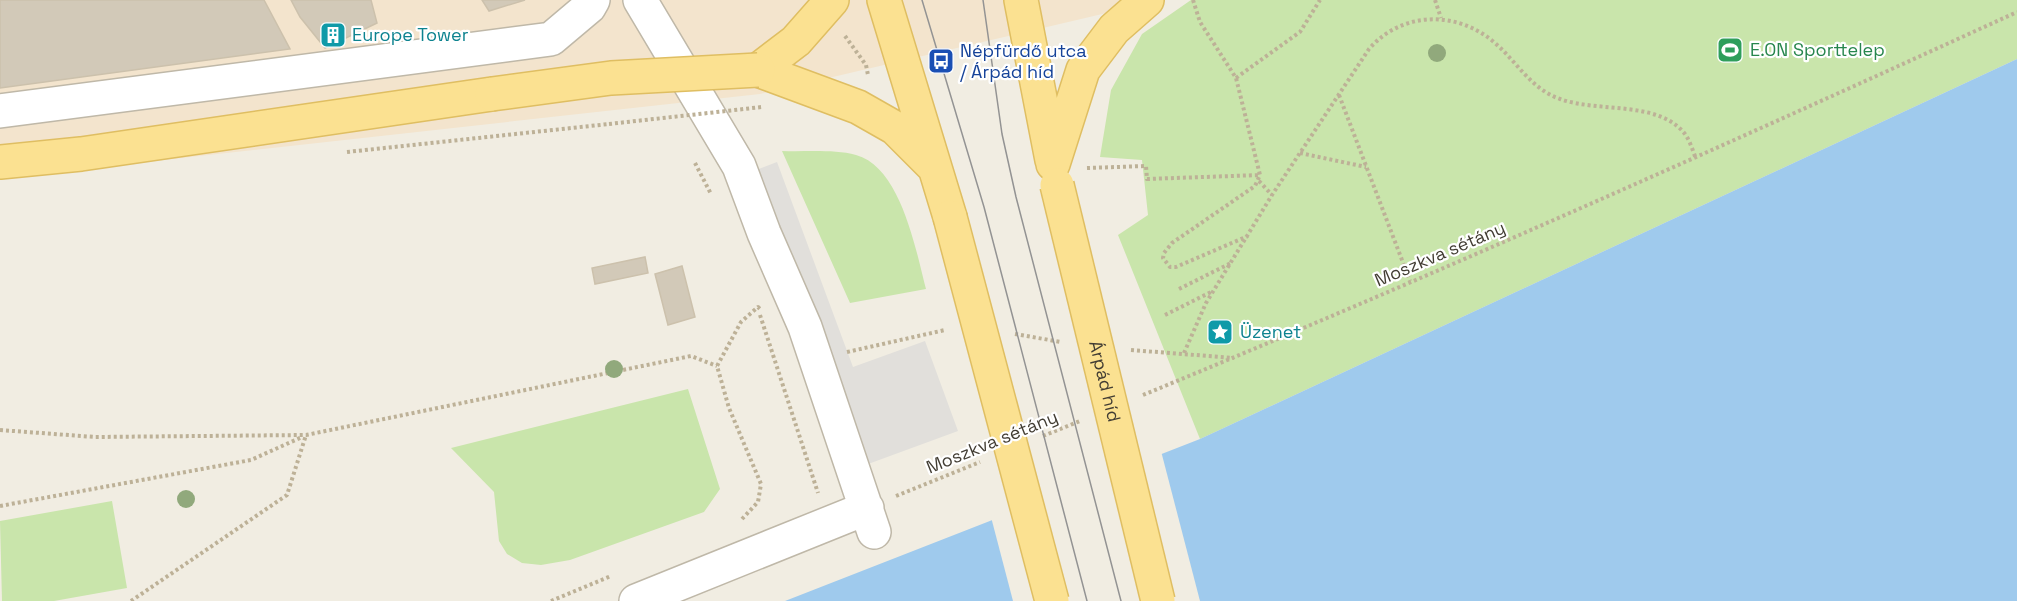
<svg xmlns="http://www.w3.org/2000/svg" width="2017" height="601" font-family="'Space Grotesk',sans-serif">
<rect width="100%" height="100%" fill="#f1ede2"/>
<path fill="#f3e4cd" d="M0,0h1162l-402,94 -760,84z"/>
<path fill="#c9e5ab" d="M1191,0h826v59l-817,380 -82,-204 30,-20 -6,-55 -42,-3 11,-67 31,-56z
M782,151c24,1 51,-2 74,4 45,12 60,96 70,134l-76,14z
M688,389l32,100 -16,23 -134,48 -29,5 -19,-2 -15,-9 -8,-13 -5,-49 -43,-44z
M112,501l15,87 -73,13h-52l-2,-80z"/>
<path fill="#e1dfdb" d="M777,162l76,205 72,-26 33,90 -98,36 -109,-295z"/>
<path fill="#9fcaed" d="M2017,59v542h-1232l415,-162z"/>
<path fill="#f1ede2" d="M1161,451l39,150h-187l-22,-84z"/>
<path fill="#d2c9b8" stroke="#ccc1ac" stroke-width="1.5" d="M0,0h264l26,49 -290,39z
M291,0h80l6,23 -52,25 -25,-31z
M482,0h43l-36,11z
M645,257l3,16 -53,11 -3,-16z
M682,266l13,51 -27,8 -13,-51z"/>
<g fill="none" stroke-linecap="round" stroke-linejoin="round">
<g stroke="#bfb8a8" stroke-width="36">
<path id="minor" d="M640,0l99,166 25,67 41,94 69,205
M0,111l551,-72 38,-32 4,-7
M636,601l231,-93"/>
</g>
<g stroke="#dfbe62" stroke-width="36">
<path id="major" d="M884,0l66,217
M1021,0l31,160
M758,70l100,37 37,21 37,37
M758,70l38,-29 36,-41
M0,162l81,-8 411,-60
M1053,164l30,-94 31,-41 33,-29"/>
</g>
<path stroke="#bdb197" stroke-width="4" stroke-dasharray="3 3" stroke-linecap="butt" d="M1193,0l7,22 36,56 24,97 -5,11 -83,57 -8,10 -1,5 7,9h6l72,-31
M1435,0l6,18
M845,36l21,29 2,10
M1236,78l64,-46 20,-32
M1339,95l71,186
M347,152l262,-28
M1300,153l66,14
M695,163l16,31
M1087,168l59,-2 1,13 113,-4
M1259,181l13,14
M1179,289l52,-26
M760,315l58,178
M1165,315l48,-24
M1015,334l46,8
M1131,350l103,8
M847,352l98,-22
M1184,353l22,-50 66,-108 97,-146c33,-38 88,-39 126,-6 22,19 36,46 65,56 39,14 98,1 125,35 5,7 8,17 11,25
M1143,395c294,-121 585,-251 874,-383
M0,430l95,7 211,-2 385,-79 26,10
M1043,436l37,-15
M896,496l84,-34
M0,506l251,-46 51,-23
M742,519l16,-17 3,-18 -32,-76 -12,-42 24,-44 17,-15 2,2
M131,601l156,-106 19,-60
M551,601l60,-25"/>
<use href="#minor" stroke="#fff" stroke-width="33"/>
<use href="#major" stroke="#fbe191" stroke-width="33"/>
<path stroke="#939393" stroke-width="1.5" d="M922,0l62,207 103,394
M983,0l19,134 14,63 105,404"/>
<g stroke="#dfbe62" stroke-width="36" stroke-linecap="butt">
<g id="major-bridge">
<path d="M492,94l119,-16 147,-8"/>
<path id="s1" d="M1057,185l101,416"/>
<path d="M950,217l102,384"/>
</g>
</g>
<path stroke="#bdb197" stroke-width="4" stroke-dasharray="3 3" stroke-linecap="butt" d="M609,124l153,-17"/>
<use href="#major-bridge" stroke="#fbe191" stroke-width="33"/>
</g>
<g fill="#91a97c">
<circle cx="1437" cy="53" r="9"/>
<circle cx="614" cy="369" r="9"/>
<circle cx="186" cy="499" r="9"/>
</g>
<defs>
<g id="building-square" transform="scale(1.35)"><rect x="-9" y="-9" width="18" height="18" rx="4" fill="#0f9aa8" stroke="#fff"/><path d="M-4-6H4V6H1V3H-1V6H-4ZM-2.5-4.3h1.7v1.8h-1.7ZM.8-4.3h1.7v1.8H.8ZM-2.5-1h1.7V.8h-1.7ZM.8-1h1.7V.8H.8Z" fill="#fff"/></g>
<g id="stadium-square" transform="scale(1.35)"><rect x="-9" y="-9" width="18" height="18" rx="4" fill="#2e9e5b" stroke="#fff"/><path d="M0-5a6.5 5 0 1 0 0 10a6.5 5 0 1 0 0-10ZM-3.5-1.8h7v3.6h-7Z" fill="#fff"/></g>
<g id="bus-square" transform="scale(1.35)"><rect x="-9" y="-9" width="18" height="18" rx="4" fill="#1a4fb4" stroke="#fff"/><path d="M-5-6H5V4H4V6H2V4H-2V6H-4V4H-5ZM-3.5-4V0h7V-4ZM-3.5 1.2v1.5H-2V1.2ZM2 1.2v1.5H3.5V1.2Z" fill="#fff"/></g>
<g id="sight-square" transform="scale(1.35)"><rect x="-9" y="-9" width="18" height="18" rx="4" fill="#0f9aa8" stroke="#fff"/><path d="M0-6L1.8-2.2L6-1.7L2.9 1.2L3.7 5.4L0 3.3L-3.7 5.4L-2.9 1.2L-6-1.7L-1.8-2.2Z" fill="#fff"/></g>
</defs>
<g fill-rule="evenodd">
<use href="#building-square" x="333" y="35"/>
<use href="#stadium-square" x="1730" y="50"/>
<use href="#bus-square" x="941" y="61"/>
<use href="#sight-square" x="1220" y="332"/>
</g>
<g text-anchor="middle" stroke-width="4.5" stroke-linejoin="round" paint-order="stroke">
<g font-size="18" fill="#0d838f" stroke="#fff" text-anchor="start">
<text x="352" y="41">Europe Tower</text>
<text x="1240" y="338">Üzenet</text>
</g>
<g font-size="18" fill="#27864d" stroke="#fff" text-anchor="start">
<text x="1750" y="56">E.ON Sporttelep</text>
</g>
<g font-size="18" fill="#164399" stroke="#fff" text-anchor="start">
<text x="960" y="57">Népfürdő utca<tspan x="960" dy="21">/ Árpád híd</tspan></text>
</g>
<g font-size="18" fill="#423d33" stroke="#fff">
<text transform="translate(1440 254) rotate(-23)" y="6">Moszkva sétány</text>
<text dy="6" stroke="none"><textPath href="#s1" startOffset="202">Árpád híd</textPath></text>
<text transform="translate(992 442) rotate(-22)" y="6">Moszkva sétány</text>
</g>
</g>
</svg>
